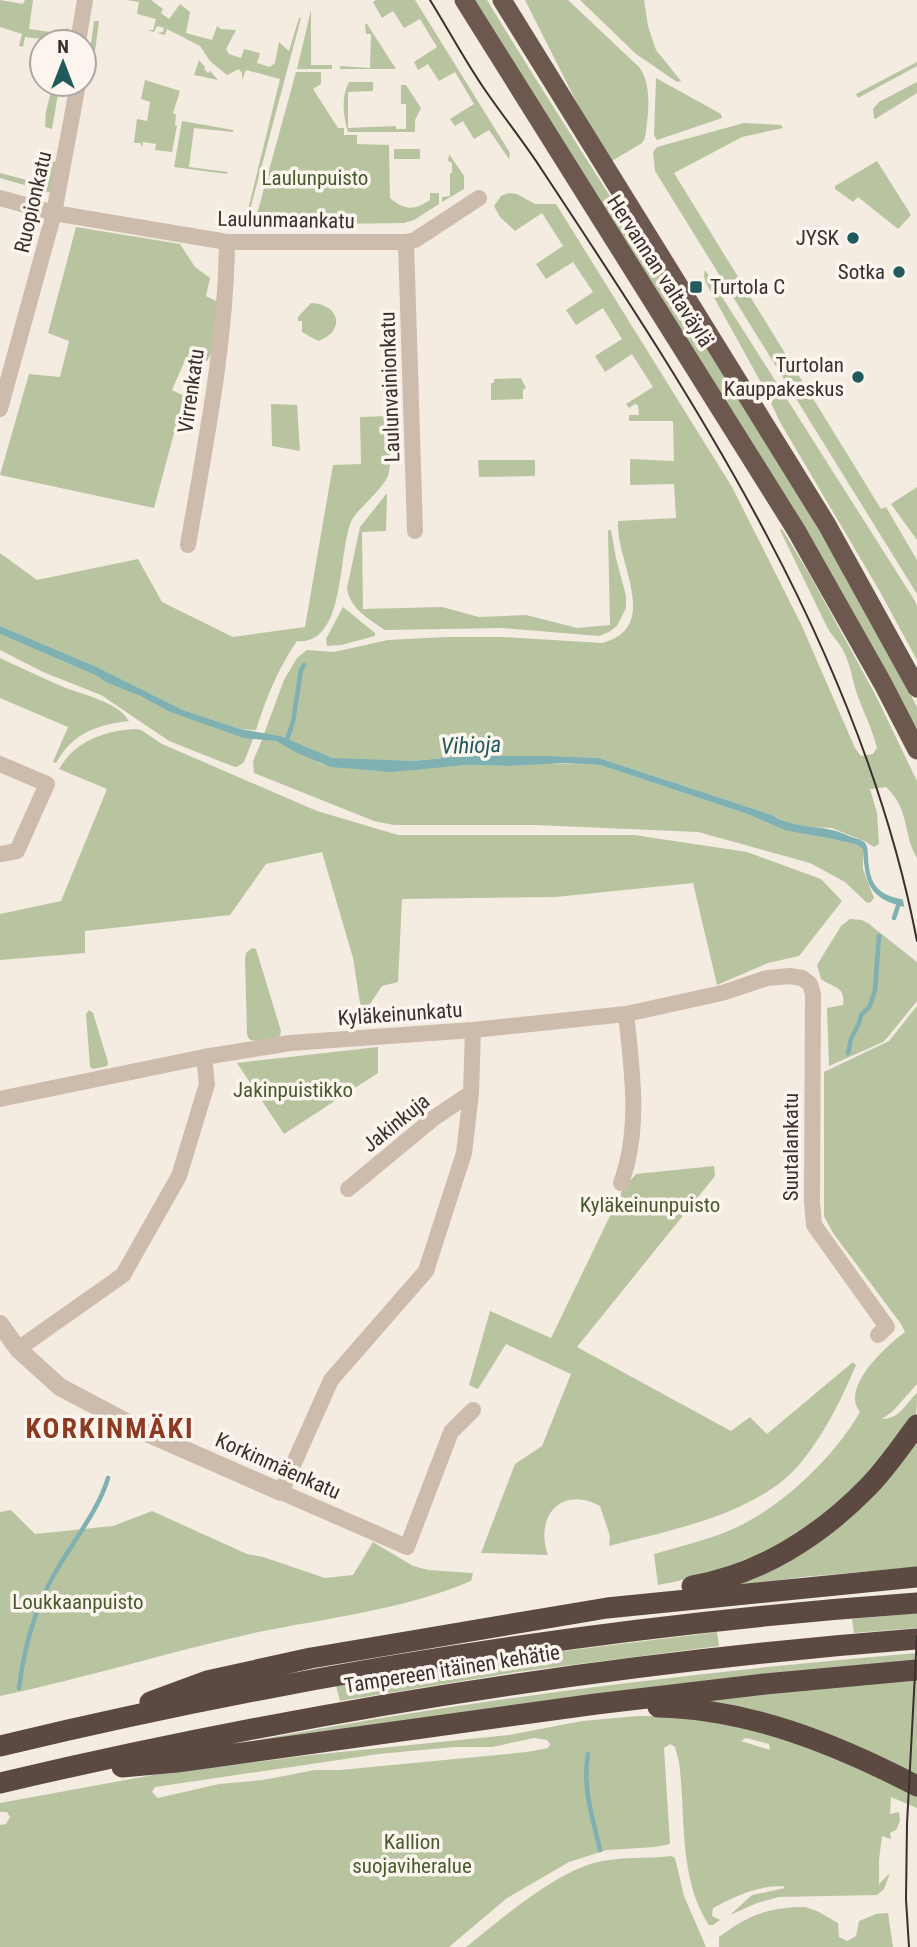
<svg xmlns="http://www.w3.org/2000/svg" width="917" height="1947" font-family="'Roboto Condensed',sans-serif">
<rect width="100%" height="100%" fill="#f4ebe1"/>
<path fill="#b8c4a0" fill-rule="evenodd" d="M0,0l23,4 2,-4h8l-4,29 36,5 1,-6 3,1 -2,13 -42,-5 -2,10 -4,-1 3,-12 -22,-7z
M127,0h24l12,9 -2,4 8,6 11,-15 10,8 -4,21 26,7 5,-14 4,3 15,1 -10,19 3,5 12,4 3,-9 16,4 -3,10 13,4 5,-4 4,-21 10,9 10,-33h2l-55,207 -6,-2 5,-1 35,-143 -34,-9 -4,10v-7l-3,-4 -12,6 -17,-14 -10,-15 -33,-17 -2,6 -8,-2 6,-1 1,-4 -7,-2 -3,6 -7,-2h6l3,-11 -19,-5 2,-12z
M376,0h39l95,153 -1,6 -20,-29 -15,9 -11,-18 -8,5 -5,-7 24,-15 -19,-32 -16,9 -11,-17 -10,6 -4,-8 23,-15 -17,-28 -16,9 -11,-17 -11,7 -9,-16z
M475,0h12c143,235 303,462 430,707v22z
M525,0h43l71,67c14,19 9,48 6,71l-3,5 -30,18 -31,-50z
M580,0h64l4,26 8,24 25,31 -4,1 -41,-28z
M311,10v55h21v4h-35z
M94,21h5l-7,53 -5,-1z
M365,24h2l29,45h-56v-3l30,2 1,-34h-5z
M199,60l6,7 -1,2 4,4 2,-2 8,9 -24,-5z
M917,62v4l-59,32 -2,-4z
M296,72h25v12l-8,5 25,39h6v7h13v9l32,1 1,53c14,12 24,13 40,2v-7h9v11l-25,16 -10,3 -150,2z
M656,78l65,36 1,4 -65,22 -3,-5z
M145,80l35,11 -7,22 3,2 -1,10 2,1 -5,26 -17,-2 1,-6 -13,-2 -1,5 -2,-4h-6l3,-24 10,2 3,-19 -9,-3z
M349,82h24v9l-25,1v36l48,-2v3h10v-25h-5v-19h5l15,23 -6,12v12h-67c-5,-17 -7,-35 1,-50z
M917,82v11l-42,26 -1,-1 -1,-9 6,-7z
M51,92l7,2 -6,35 -7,-2 1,-16z
M182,121l51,9v2l-39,-4 -5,39 39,5 -1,2 -53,-7z
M744,123l37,2 2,3 -41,9 -68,36 207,336 5,-2 31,53v34l-262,-423 -2,-19 4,-5z
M394,149h26v10h-26z
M449,154l15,22v13l-22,13v-5l8,-1v-23h2v-10l-4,-2z
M61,161l-9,32 -52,-15v-5l46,12 6,-23z
M877,161l34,54 -13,14 -40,-32 -5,5 -18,-13v-3z
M508,193l9,1 18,10h21l176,283 69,137 54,124 6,8 12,-2 4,-6c-5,-21 -14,-36 -21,-57 -4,-14 -6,-27 -13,-41 -5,-9 -11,-14 -16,-23l-47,-97 2,-1 29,48 64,117 42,87v77c-15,-25 -6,-47 -31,-71l-16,2 7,24 2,31 -5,3 -8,-5 -34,-14 -37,-2 -23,-11 -173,-57 -66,-2h-73l-46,5 -68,-1 -13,-2 -52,-22 -17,-2 20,-54 13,-22 10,-8 27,2 54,-12 57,-3h58l99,6c61,-16 13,-82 16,-122l58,-3 -2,-34 -44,1v-26l44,2 -1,-40h-44v-6h10l-1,-10 -3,-1 -6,4 -3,-4 27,-17 -21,-33 -27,18 -10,-16 27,-17 -19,-31 -27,17 -10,-15 27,-18 -20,-30 -27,17 -10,-15 27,-18 -21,-33 -27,18 -15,-14 -6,-11 7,-10z
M76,227l104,17 15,23 15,11 -4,18 14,7 -5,44 -8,14 -22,-1 -13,30 12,6 -30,112 -154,-33 29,-101 31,3 9,-36 -21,-8z
M705,270l210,331 2,6v53l-38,-70 -99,-168 -16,-34 -58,-105 -2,-7z
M311,303c29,1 35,28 7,38l-16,-9v-11h-4v-4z
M521,378l5,10 -3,2v9l-32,1v-17h3v-4z
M271,404l26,1 3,46 -28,-5z
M391,416c-1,13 1,50 -3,60 -8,16 -26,29 -35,42 -16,26 -5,128 -56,123 -19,27 -31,58 -41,89l-16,-1 -57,-19 -86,-43 -97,-41v-73l37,27 101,-21 24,43 71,35 72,-10 28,-162 28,-1 -1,-47z
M478,460h57v16l-56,1z
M917,487v53l-26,-36z
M387,493l-1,38 -24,1 1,77 79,-2 37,10 47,-2 51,13 33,-3 -2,-95h3l5,28 10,38v12l-9,18 -8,6 -10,4 -97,-8 -117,2c-15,-10 -36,-22 -38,-42l13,-61z
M343,607l32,26v3l-34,9 -14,1 -1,-7z
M0,634l97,42 10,7 33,13 30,16 83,27 -9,23 -7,5 -5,-1 -63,-25 -68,-46 -58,-23 -43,-22z
M0,658c20,9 40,19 61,28 21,9 56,15 68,35 -33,4 -56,12 -73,42l-3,-1 15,-35 -68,-29z
M135,729l6,1 21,14 155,67 81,24h236l113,17 74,27 21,22 -43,55 -31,7 -51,22 -24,-102 -137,14 -154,2 -4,83 -16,4 -20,30 -9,-58 -31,-106 -56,12 -36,51 -145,16v22l-85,7v-46l61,-13 46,-112 -48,-20c16,-28 45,-38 76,-40z
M265,739l11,2 46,23 56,7 88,-6 44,1 38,-3 52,2 147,49 40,17 46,8 24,6 6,4v20l11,29 -4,5 -4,-1 -21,-20 -35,-19 -112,-31 -163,-7h-141l-20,-4 -120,-48 -1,-12 9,-21z
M850,919l12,1 7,4 48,38v39l-30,37 -4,4 -54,24 -2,-58 16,-3c3,-19 -10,-17 -22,-26l-4,-14 24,-39z
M252,948l4,1 25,82 -1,5c-8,4 -23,7 -31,3l-2,-5 -2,-74 1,-7z
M917,1006v378l-24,27 -11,8c18,0 23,-15 35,-26 0,6 0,16 -1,21 -5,12 -18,24 -26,34 -59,76 -138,120 -232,137l-4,-31c24,-7 49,-13 72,-22 51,-20 107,-73 134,-120 -20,-24 26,-66 45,-80l-4,-8 -68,-91 -9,-17v-144l65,-31z
M89,1010l4,3 15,49 -1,4 -14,3 -3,-2 -4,-53z
M378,1047v26l-94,61 -47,-71z
M714,1166l1,10 -138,171 154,84 19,-14 17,17 86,-72 3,3c-14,33 -30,66 -53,95 -42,54 -132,70 -194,86l1,-10 -10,-30c-38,-21 -66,10 -52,49l-67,-2 34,-89 27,-18 29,-72 -65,-30 -28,45 -9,-4 21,-74 61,27 72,-149 13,-15z
M917,1437v130l-114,10 -87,12 42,-15z
M11,1510l24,24 78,-8 39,-15 95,43 16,3 62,21 28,-3 20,-33 40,24 15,4 45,3 -2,8c-68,29 -145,37 -217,52 -85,19 -169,45 -254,63v-184z
M917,1613v15l-63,5 -2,-14z
M717,1632l2,14 -202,26 -177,29 -4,-15 196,-31z
M917,1653v11l-700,84c231,-46 465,-75 700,-95z
M917,1678v100l-244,-74z
M638,1716h37l46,5 87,25 109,50v12l-26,-11 -1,17 9,-2 1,9 -4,9 -6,3 1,6 -9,-3 -3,24v24l11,-11 -6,16 -7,6 -98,2 -22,6 -27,12 22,-20 33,-7 -2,-2c-27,0 -47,10 -70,22l-1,8 8,4 -7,5h-4c-31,-46 -23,-111 -30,-163l-4,-15 -5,-3 -6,4 6,96 -15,3 -48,3 -38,12 -62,36 -58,49h-449v-122l6,-1 4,-7 -3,-5h-7v-9l153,-28 158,-20 198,-20 73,-14zM534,1738l13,2 3,4 -2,4 -21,4 -72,7 -115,11h-25l-52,10 -44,4 -61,14 -6,-6 3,-5 224,-33 75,-7h38zM746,1738l23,6 1,6 -29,-9z
M671,1856l4,2 9,38 22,51h-240c35,-28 86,-72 128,-84 26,-7 51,-4 77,-7z
M805,1907l12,4 21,12 1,14 8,4 9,-5 3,-15 17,-7 12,-1 5,34h-174v-10c29,-22 50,-30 86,-30z"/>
<path fill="#7fb0b2" d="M0,626l97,41 86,43 57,19 41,7 52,22 81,3 46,-5h88l51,2 173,57c26,16 50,8 77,21 4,2 11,3 15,6 4,4 4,10 4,16 2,35 17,40 49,43l-3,8c-41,-8 -49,-19 -51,-60l-6,-4 -24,-6 -46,-8 -40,-17 -147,-49 -39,-2 -51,3 -44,-1 -75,7 -60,-5 -32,-13 -23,-13 -32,-3 -74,-26 -30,-16 -33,-13 -10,-7 -97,-42z"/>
<path fill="#f4ebe1" d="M902,896l15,1v15l-12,-2z"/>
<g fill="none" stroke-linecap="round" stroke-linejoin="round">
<path stroke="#7fb0b2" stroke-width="4.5" d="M286,742l7,-20 8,-52 3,-5
M894,918l5,-15
M848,1053l3,-14 8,-16 2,-8 9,-9 5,-16 4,-54
M19,1688c5,-40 16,-80 36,-115 17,-31 43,-61 53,-95
M588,1754c-6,33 5,65 12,96"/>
<path stroke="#cdbbac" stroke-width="16" d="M78,42l7,-42
M0,198l54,15 173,29h179l9,-2 64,-42
M406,242l9,289
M0,409l54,-196 24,-129
M188,545c17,-100 38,-201 39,-303
M0,764l47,20 -30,67 -17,3
M473,1030l-2,63 -7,60 -38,118 -95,109 -50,112 126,55 44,-115 22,-22
M0,1099l204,-42 86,-14 183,-13 153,-16 96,-21 45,-15 23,-2 12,2 8,6 3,10 -1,208 2,23 73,102 -9,8
M621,1183c20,-54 11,-113 5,-169
M348,1189l86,-71 37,-25
M18,1349l105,-74 56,-99 28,-92 -3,-27"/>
<path stroke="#cdbbac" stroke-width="18" d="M0,1324l18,25 42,38 89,47 132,58"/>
<path stroke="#6c584f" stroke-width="19" d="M464,0l332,530 87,154 34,66
M502,0l325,525 90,163"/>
<path stroke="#5c4a42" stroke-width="21" d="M692,1586c67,-11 128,-50 175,-98 19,-19 34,-42 50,-63
M150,1702l57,-21 104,-23 296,-50 310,-31
M658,1707c92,2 178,37 259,79
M0,1746c300,-72 609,-121 917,-143
M122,1767l55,-5 419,-58 169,-20 152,-14
M0,1783c302,-71 607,-120 917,-144"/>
<path stroke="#3b302b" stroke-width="2" d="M430,0c18,29 34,59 53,87 19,28 41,55 59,83 158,239 320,485 375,771
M909,1947l-3,-48 1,-75 10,-188"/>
</g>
<g fill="#1f5a5e" stroke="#fbf5ee" stroke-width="2.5">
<circle cx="853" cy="238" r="7"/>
<circle cx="899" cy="272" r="7"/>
<rect x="689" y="280" width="14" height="14" rx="3.5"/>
<circle cx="858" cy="377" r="7"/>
</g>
<g text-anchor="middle" stroke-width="7" stroke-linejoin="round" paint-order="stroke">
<g font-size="21" fill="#4a5a2e" stroke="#fbf5ee">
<text x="315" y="185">Laulunpuisto</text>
<text x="293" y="1097">Jakinpuistikko</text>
<text x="650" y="1212">Kyläkeinunpuisto</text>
<text x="78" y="1609">Loukkaanpuisto</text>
<text x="412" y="1849">Kallion<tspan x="412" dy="24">suojaviheralue</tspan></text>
</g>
<g font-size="21" fill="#3b302b" stroke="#fbf5ee">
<text transform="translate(33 202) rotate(-77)" y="7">Ruopionkatu</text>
<text transform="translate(286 220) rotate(1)" y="7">Laulunmaankatu</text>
<text transform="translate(660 271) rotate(57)" y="7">Hervannan valtaväylä</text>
<text transform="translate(390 387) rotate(-92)" y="7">Laulunvainionkatu</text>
<text transform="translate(191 391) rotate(-82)" y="7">Virrenkatu</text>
<text transform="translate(400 1014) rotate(-4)" y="7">Kyläkeinunkatu</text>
<text transform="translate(396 1123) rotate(-39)" y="7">Jakinkuja</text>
<text transform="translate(791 1147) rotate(-90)" y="7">Suutalankatu</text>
<text transform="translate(278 1466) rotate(24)" y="7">Korkinmäenkatu</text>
<text transform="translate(452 1669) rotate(-9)" y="7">Tampereen itäinen kehätie</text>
</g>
<g font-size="21" fill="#3b302b" stroke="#fbf5ee" text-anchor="end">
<text x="839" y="245">JYSK</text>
<text x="885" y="279">Sotka</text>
<text x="710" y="294" text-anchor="start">Turtola C</text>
<text x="844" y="372">Turtolan<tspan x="844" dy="24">Kauppakeskus</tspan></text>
</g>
<g font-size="23" font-style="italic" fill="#1f5a5e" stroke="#fbf5ee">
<text transform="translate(471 745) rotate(-2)" y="8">Vihioja</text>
</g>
<g font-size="28" font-weight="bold" letter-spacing="2" fill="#8c3b22" stroke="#fbf5ee">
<text x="110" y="1438">KORKINMÄKI</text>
</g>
</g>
<g transform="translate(63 63)"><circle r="33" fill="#fbf5ee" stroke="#aea6a0" stroke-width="2"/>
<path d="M0-5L12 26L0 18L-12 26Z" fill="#1f5a5e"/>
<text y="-10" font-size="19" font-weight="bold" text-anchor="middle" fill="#3b302b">N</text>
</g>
</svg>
